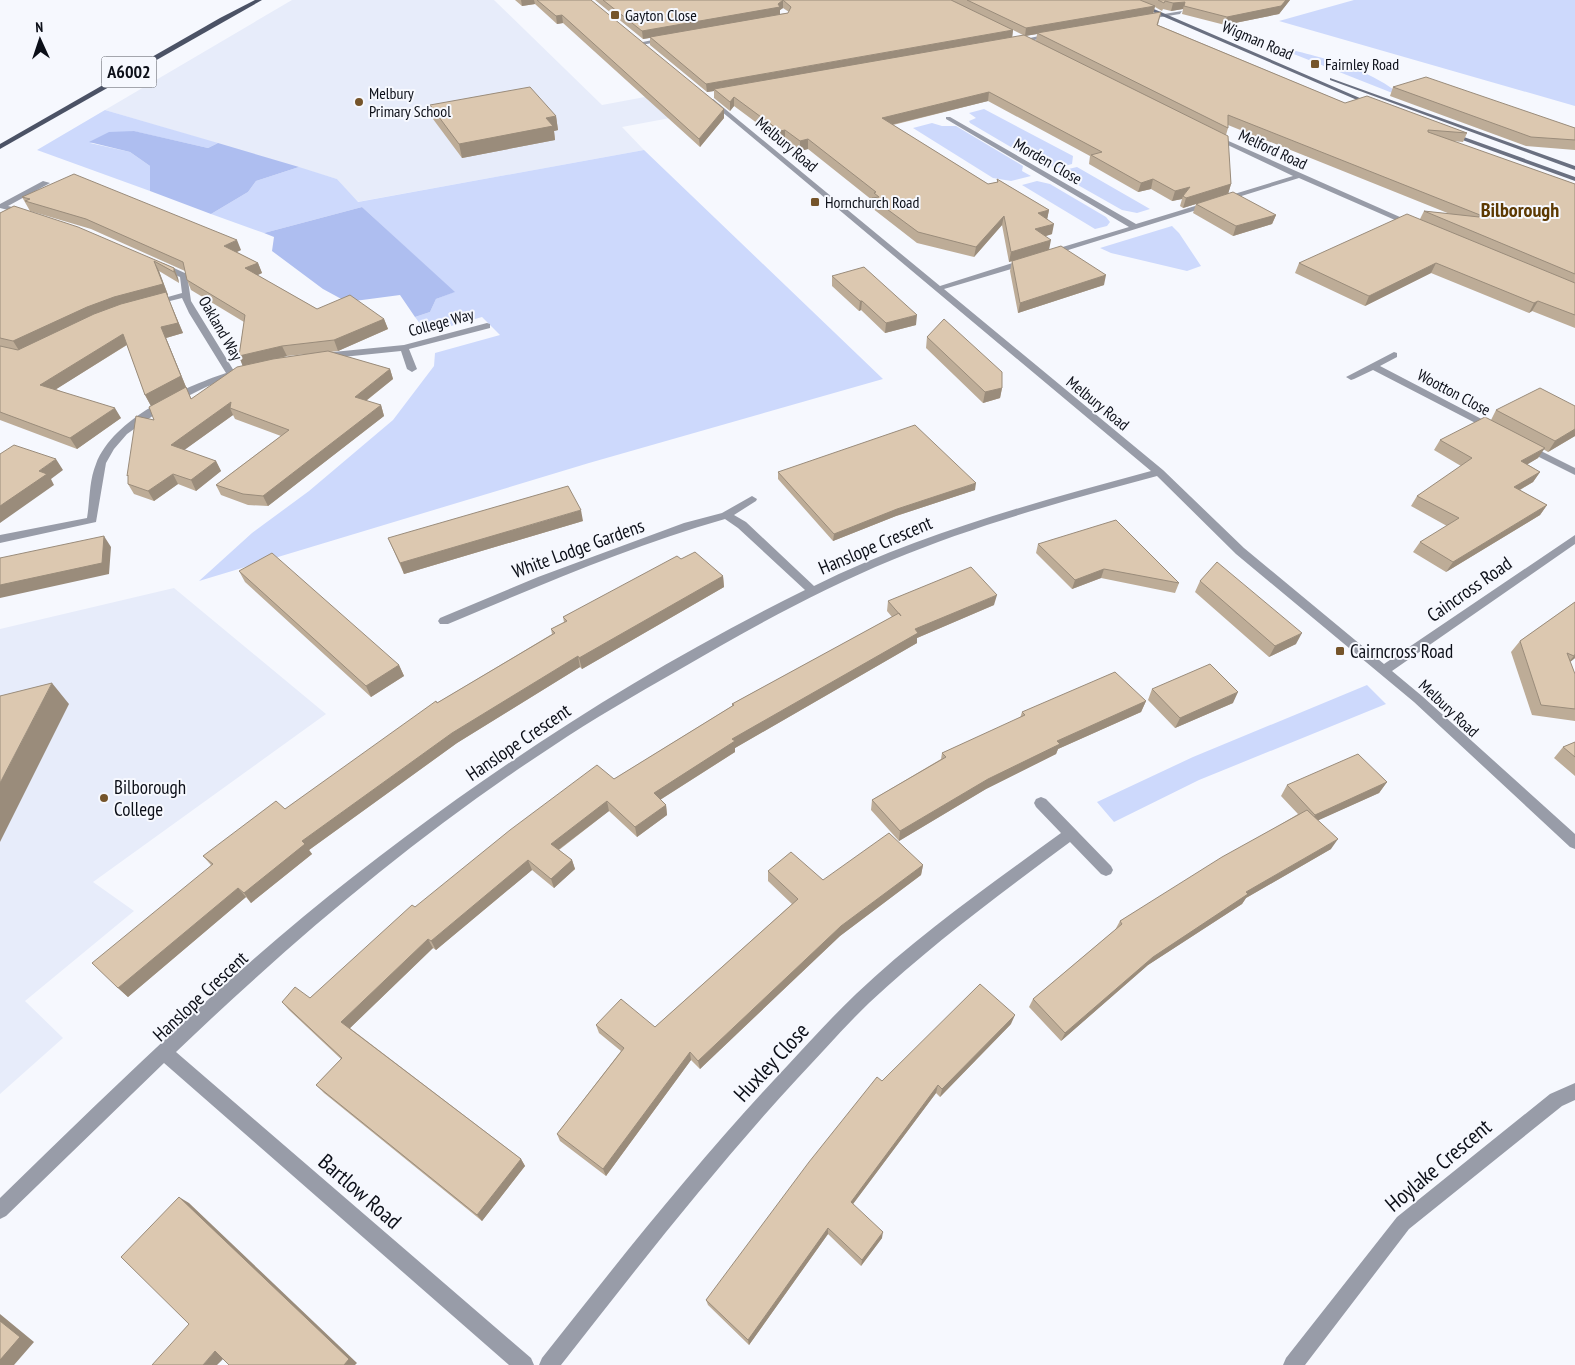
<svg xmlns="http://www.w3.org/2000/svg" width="1575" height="1365" font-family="'PT Sans Narrow',sans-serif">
<rect width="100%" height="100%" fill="#f6f8fe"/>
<path fill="#e7ecfa" d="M292,0h202l108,105 75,-14 25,21 -80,15 22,23 -287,52 -20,-23 -232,-69z
M174,588l152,126 -233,168 41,29 -109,90 38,37 -63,56v-465z"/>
<path fill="#cdd9fc" d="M1354,0h221v106l-296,-85z
M1281,49c11,0 23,4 34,7 33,8 63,20 90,42z
M984,109l89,47 -1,8 -15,4 -21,-6 -66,-39 -1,-2 7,-3 -7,-5z
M105,110l113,33 -10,5 -75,-17 -43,12 40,9 20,14v25l-113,-41z
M932,123l10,3h14l67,40 -1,5 9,5 -20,5 -18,-3 -80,-50z
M644,150l239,229 -294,84 -390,118 53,-48 57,-42 84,-71 41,-54 1,-13 65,-18 -18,-18 -55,16 -12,-16 15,-5 6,-13 18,-7 -92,-85 -98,26 -53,-19 37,-22 8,-11 43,-14 38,12 21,23z
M1077,167l73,42 -13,4 -15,-3 -53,-30 -2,-4 -7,-5z
M1037,181l13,3 56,33 4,5 -3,4 -12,3 -73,-44z
M1172,226l7,7 22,33 -14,5 -76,-18 -11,-5z
M1367,685l19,19 -187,76 -85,42 -17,-20 96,-45z"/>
<path fill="#aebef0" d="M134,131l74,17 10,-5 81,24 -43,14 -8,11 -37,22 -61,-23v-25l-20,-14 -41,-10 20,-10z
M362,207l93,85 -19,7 -6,13 -15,5 -15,-22 -53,7 -24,-13 -51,-38 2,-14 -10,-4z"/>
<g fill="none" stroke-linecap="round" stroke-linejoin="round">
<path fill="#989ca8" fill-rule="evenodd" d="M1182,11l-2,3 -31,5 -3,-2z
M1053,33l2,3 -41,8 -3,-2z
M667,37l2,3 -28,5 -3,-2z
M709,99h4l227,187 85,-27h6v4l-87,26 219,181 81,78 140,116 191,-129v9l-183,127 30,25 153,138v15l-5,-2 -156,-145 -178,-148 -79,-78c-89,24 -179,48 -265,84 -75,31 -145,70 -215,111 -42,24 -84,48 -124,75 -135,88 -260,194 -377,306l355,306 3,7h-25l-345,-302 -158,153 -6,3v-21c99,-96 197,-193 303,-281 155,-127 322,-238 502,-327l-67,-62 -13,-9c-95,27 -186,67 -277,105h-8l-2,-3 2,-3 98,-41 146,-54 38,-10 30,-17 5,3 -1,2 -22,14 12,7 68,64c108,-53 222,-84 337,-115l-442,-370z
M946,117h4l186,107 157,-48 -80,-38v-2l2,-1 203,90 -7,2 -112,-49 -250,78 -4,-2 1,-2 83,-25 -183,-108z
M43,181l7,2 -42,23 20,5v4l-28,-7v-4z
M157,263h6l24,11 4,27 43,70 5,-2 5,3 -38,15 -42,21 -37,26 -13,15 -8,14 -10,59 -96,21v-8l87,-17c3,-18 2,-37 9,-54 18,-46 86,-76 130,-91l-37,-60 -7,-15 -28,7 -4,-3 32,-9 -2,-16 -23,-10z
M487,323l3,1v4l-81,21 8,20 -5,3 -5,-3 -6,-18 -78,8 -5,-3 5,-3 81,-8z
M1394,352l3,1v4l-17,9 115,60v4h-6l-116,-60 -19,9 -3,1 -5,-3z
M1525,443l50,25v7l-54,-27 -1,-2z
M1041,797l5,2 65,67 2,4 -2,4 -5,2 -5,-2 -31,-32c-69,51 -138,102 -201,161 -25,24 -48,51 -72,76 -84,91 -160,189 -236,286h-22l3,-7c79,-100 158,-200 246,-293 22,-24 44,-48 68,-71 63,-60 135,-110 205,-161l-25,-26 -2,-4 2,-4z
M1575,1083v17l-13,6 -153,123 -104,136h-22l3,-7 111,-141 153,-123z"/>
<path fill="#6a7081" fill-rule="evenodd" d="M1125,0h8l243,105 -5,1z
M1330,78l245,88v4l-245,-90z
M1446,132h4l125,45v4l-129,-47z"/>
<path fill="#4b5265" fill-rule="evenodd" d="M255,0h7l-262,149v-5l220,-126z"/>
</g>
<path fill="#bdac97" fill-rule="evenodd" d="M515,0h76l133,118 -24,29 -137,-124 -6,1 -22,-20 -13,2z
M595,0h695l-11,14 -54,11 -43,-11 1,-5 -12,2 -8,-2 -1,2 -7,-4 -2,6 8,-1 -3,13 187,78 122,30 -4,9 -11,-1 123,43v144l-43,-17 -3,2 -98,-40 -66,33 -70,-33 4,-10 121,-44 4,-8 26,3 -222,-89v3l-2,7 5,49 -3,10 -45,14 -3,-2 2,-7 -10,2 -21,-12 -13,3 -49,-28 1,-8 -102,-55 -95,24 95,59 9,-2v-3l52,31 -2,9 5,15 -6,2 3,13 55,36 -86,28 -8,-42 2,-10 -3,1 -7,-37 -28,32 -57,-14 -45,-35v-8l-64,-51 -8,2 -15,-12 -5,1 -46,-34 -4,5 -16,-13v-7l-7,1 -57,-47v-7l-7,1zM783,8l6,4 -1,1 -8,1v-4zM1013,30l12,6 12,-2 -1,7 -24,-3z
M1393,87l182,41v22l-49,-4 -136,-50z
M430,105l126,11 2,14 -4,1 1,9 -93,18 -29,-39z
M22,197l219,53 -4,2 21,11 4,10 -5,2 60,34 67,10 4,10 -50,22 -8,1 60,17 3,10 -27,22 15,4 3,11 -116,90 -20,-1 -27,-10 -5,-10 65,-49 -46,-17 -2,-4 -49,35 32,11 5,10 -25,20 -18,-7 -24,17 -20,-7 -6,-10 26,-64 -3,-14 -6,-11 -18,-50 -71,44 65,29 -44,31 -77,-29v-207l14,-7 160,62 4,10 1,5 -20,-12 9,24h-1l16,38 -17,5 20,49 5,12 52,-33 -4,-10 5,-34 -53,-32 -4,-10 -2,-9 -94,-42 -61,-18zM307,354l-27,4 7,-2z
M1196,204l80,11 -4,9 -39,12 -40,-23z
M832,276l84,49 -31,8 -24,-23 -2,1 -27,-25z
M927,337l75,51 -2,10 -17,5 -57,-55z
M1575,406v30l-27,16 -5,-3 -5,9 -11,6 13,8 -7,10 -13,8 27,15 -7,10 -94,57 -33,-20 7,-10 27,-16 -36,-20 6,-10 44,-30 -27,-16 6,-10 51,-20 5,-10z
M778,472l197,18 -79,26 -63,25 -55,-62z
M583,521l-179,53 -16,-36z
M1038,544l141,39 -4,10 -74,-15 -29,11 -36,-36z
M681,559l42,17 1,11 -142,82 -2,-2 -123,76 -148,107 3,4 -61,49 -5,-6 -118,100 -10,-9 93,-123 -8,-9 82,-47 152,-106 115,-69 -1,-5 13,-7 -1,-5z
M239,571l160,94 5,11 -33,21 -126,-115z
M1200,581l96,63 -27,13 -74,-65z
M888,601l106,4 -77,33v5l-182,105v4l-75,48 6,5 1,10 -30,22 -28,-26 -50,39 13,10 3,9 -21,19 -22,-18 -96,80 -3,-2 -83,80 171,131 4,7 -43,55 -158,-128 -8,-8 25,-26 -52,-49 -7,-8 28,-4 105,-91 199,-128 118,-73v-2l160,-87 -5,-6z
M1575,602v56l-5,4 5,12v47l-43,-6 -21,-63 9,-11z
M1152,689l81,14 -58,25 -27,-28z
M1146,701l-5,11 -83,37 -2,5 -70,35 -87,52 -28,-31 1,-10 69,-41 1,-6 78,-35 2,-6z
M1575,742v34l-21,-18 9,-11z
M1387,782l-8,11 -61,27 13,29 -85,49 -4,6 -94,61 -87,76 -32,-34 4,-8 82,-69 5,-9 178,-107 -17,-18 6,-11z
M923,865l-2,10 -81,61 -140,133 -9,-9 -85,116 -46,-35 -3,-7 64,-83 -22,-18 -3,-8 59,2 137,-123 -24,-23v-10l55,9z
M1011,1024l-71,73 -4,-4 -83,111 29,34 -21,28 -33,-32 -79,111 -41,-40 -2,-5 176,-219z"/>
<path fill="#9a8c7b" d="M521,0h13l1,4 -13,2z
M783,0v8l-3,2v5l-137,24 -1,-8 136,-27z
M1286,0h4l-11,14 -54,11 2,-8z
M1185,2l-2,7 -12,2 2,-8z
M1155,6l-2,8 -116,19v1l-12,2 1,-8z
M562,15l1,8 -6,1 -1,-8z
M1013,30l-1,8 -298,51v2l-7,1 -1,-8z
M989,92l-1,9 -106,26v-9z
M734,97v9l-4,5v-9z
M724,109v9l-24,29 -1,-8z
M556,116l2,14 -4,1 1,9 -93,18 -3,-14 87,-26z
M785,130v9l-5,1v-9z
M808,139v10l-8,2v-10z
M1153,179l-2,10 -13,3 3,-9z
M1231,184l-3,10 -45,14 3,-10z
M1190,187l-7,9 -1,3 -10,2 3,-10z
M1049,210l-2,10 -9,-7z
M1276,215l-4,9 -39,12 3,-10z
M1004,216l-2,9 -28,32 2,-10z
M1054,224l-2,10 -19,6 2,-11z
M237,240l4,10 -13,6 -4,-10z
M1051,240l-2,10 -40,12 2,-10z
M154,261l5,10 9,24h-1l16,38 -17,5 20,49 10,23 -45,-4 -6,-11 16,-68 -141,25 -7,-11z
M258,263l4,10 -12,6 -5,-11z
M1436,263l-5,10 -66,33 4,-10z
M174,268l4,10 1,5 -5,-11z
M1106,275l-2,10 -86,28 2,-10z
M860,301h2l-1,9 -2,1z
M1538,301l-6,10 -3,2 5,-10z
M917,315l-1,10 -31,8 1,-10z
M384,319l4,10 -50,22 -4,-11z
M123,334l5,10 -81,51 -7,-10z
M282,346l5,10 -44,11 -4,-11z
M390,369l3,10 -35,28 -3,-10z
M1002,388l-2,10 -17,5 2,-11z
M231,402l-1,6 3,7 -57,41 -5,-11z
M381,405l3,11 -116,90 -5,-10z
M115,408l6,10 -44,31 -7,-11z
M1575,429v7l-27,16 7,-11z
M1545,448l-7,10 -23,14 6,-11z
M56,459l7,11 -12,9 3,6 -54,38v-17l39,-35z
M216,461l5,10 -25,20 -5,-11z
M1540,472l-7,10 -26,15 7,-10z
M173,474l5,10 -24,17 -6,-10z
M976,483l-1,7 -79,26 -63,25 1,-7 63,-25z
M1547,505l-7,10 -94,57 7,-10z
M581,510l2,11 -179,53 -4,-11z
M104,536l7,11 -2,27 -109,24v-13z
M1104,569l-3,9 -29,11 3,-9z
M723,576l1,11 -142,82 -3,-11z
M997,595l-3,10 -77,33v5l-182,105v4l-80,51 -1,-10 78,-54 183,-110z
M1302,633l-6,11 -27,13 6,-11z
M1575,654v4l-11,9 10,-11z
M578,656l2,11 -123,76 -148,107 3,4 -61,49 -7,-10 58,-52 150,-108z
M399,665l5,11 -33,21 -5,-11z
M52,683l17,21 -69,138v-59z
M1238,692l-5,11 -58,25 5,-10z
M1146,701l-5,11 -83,37 -2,5 -70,35 -87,52 1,-10 88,-52 69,-38z
M1387,782l-8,11 -71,32 7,-10z
M607,801l2,10 -55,42 -3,-9z
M666,805l1,10 -30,22 -2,-10z
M1338,839l-7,10 -85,49 -4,6 -94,61 -87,76 4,-8 88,-76 93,-65z
M528,860l4,10 -96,80 -5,-9z
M572,860l3,9 -21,19 -3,-9z
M923,865l-2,10 -81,61 -140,133 -2,-8 143,-135z
M238,888l8,9 -118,100 -10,-9z
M428,939l5,9 -85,82 -7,-8z
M1015,1015l-4,9 -71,73 2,-8z
M690,1052l1,8 -85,116 -3,-7z
M938,1085l-2,8 -86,115 1,-6z
M521,1159l4,7 -43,55 -5,-6z
M179,1197l10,6 168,160 -2,2h-11z
M828,1228v6l-79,111 -1,-5z
M883,1232l-1,6 -21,28 1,-6z
M0,1314l34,28 -20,23h-14z
M215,1351l11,5 -9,9h-14z"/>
<path fill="#dcc8b0" stroke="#9a8c7b" d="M537,0h54l133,109 -25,30 -137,-124 -6,1z
M603,0h348l62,30 -307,54 -56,-47 138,-24 3,-6 -8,-7 -5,4 2,3 -138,24z
M967,0h173l15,6 -129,22z
M1158,0h128l-5,6 -54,11 -43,-11 1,-4 -12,1 -8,-2 -1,2z
M1161,12l-4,13 188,78 22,-7 100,37 -39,-3v2l147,52v90l-151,-63 55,6 1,-2 -252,-100v13l-191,-95z
M1024,35l204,101 3,48 -45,14 -3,-2 7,-9 -15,4 -22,-12 -12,4 -50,-28 11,-3 -113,-60 -107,26 106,66 10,-2 -1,-3 52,31 -11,3 16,11 -19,5 16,11 -40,12 -7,-36 -28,31 -58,-15 -46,-34 7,-1 -5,-4 2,-1 -68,-53 -8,2 -15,-11 -5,1 -46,-34 -4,5 -16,-13z
M1426,77l149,51v12l-44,-3 -138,-50z
M530,87l26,29 -10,2 7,8 -94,18 -29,-39z
M74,174l163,66 -13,6 34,17 -13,5 72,41 33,-14 34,24 -50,21 -52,6 -43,10 6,-41 -58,-35 -4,-18 -97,-43 -61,-18 5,-2 -8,-2z
M1233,192l43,23 -40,11 -40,-22z
M14,206l64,21 96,41v4l-20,-11 9,23 -49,13 -27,10 -74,34 -13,-3v-125z
M1407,214l168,69v32l-37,-14 -4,2 -98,-40 -67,33 -70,-33z
M1061,246l45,29 -86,28 -8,-42z
M864,267l53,48 -31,8 -24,-22h-2l-28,-25z
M166,292l12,31 -17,4 20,49 -36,19 -22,-61 -83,51 75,23 -45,30 -70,-26v-66l18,4 76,-36 27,-10z
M944,319l58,53v16l-17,4 -58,-55z
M328,351l62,18 -35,28 26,8 -118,91 -20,-2 -27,-9 73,-55 -59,-22 1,-6 -60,43 45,16 -25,19 -18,-6 -25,17 -20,-7v-9l-1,1 9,-60 18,4 -5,-13 37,-20 5,12 46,-32 36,-8z
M1540,388l35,18v23l-20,12 -59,-31z
M1485,417l60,31 -24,13 19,11 -26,15 33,18 -94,57 -33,-20 39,-24 -42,-22 55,-38 -32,-18z
M915,425l61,58 -79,26 -63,25 -56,-62z
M14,445l42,14 -17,12 8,3 -47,32v-52z
M568,486l13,24 -181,53 -12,-25z
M1116,520l63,63 -75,-14 -29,11 -37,-36z
M104,536l-2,27 -102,22v-27z
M695,552l28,24 -144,82 -1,-2 -126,77 -150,108 3,3 -61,49 -6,-5 -120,100 -26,-25 121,-99 -10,-8 73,-55 9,8 151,-108 1,2 118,-70 -4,-4 16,-8 -4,-4 114,-61 4,3z
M272,553l127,112 -33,21 -127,-115z
M1217,562l85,71 -27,13 -75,-65z
M971,567l26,28 -82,34 3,4 -186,106 3,2 -81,52 12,12 -31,22 -28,-26 -56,43 21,16 -21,19 -23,-19 -97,81 -3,-2 -87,83 180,137 -44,56 -161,-130 26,-27 -60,-56 13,-15 15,11 102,-93 3,2 95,-77 87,-65 17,14 120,-74 -2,-1 167,-91 2,3 -13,-15z
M1575,602v52l-1,2 -7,-3 8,21v35l-34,-4 -21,-64z
M1210,664l28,28 -58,26 -28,-29z
M1115,672l31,29 -89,40 3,3 -72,35 -88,52 -28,-31 74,-43 -4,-4 83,-38 -3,-3z
M52,683l-52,100v-87z
M1575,742v15l-12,-10z
M1358,754l29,28 -72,33 -28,-30z
M1307,810l31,29 -92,53 2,2 -95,63 -88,76 -32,-34 89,-75 -2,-3 102,-64z
M889,833l34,32 -82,61 -143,135 -8,-9 -87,117 -46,-35 67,-86 -28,-23 25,-26 34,28 143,-128 -30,-28 23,-19 32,28z
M980,984l35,31 -73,74 -4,-4 -87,117 32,30 -21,28 -34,-32 -80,112 -42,-40 103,-138 68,-85 5,4z
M179,1197l170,162 -5,6h-115l-14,-14 -12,14h-51l37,-41 -68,-67z
M0,1321l20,16 -20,23z"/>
<g fill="#75542a" stroke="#f6f8fe" stroke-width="2">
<rect x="610" y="10" width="10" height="10" rx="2.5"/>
<rect x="1310" y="59" width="10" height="10" rx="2.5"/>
<circle cx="359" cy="102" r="5"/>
<rect x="810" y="197" width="10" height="10" rx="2.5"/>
<rect x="1335" y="646" width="10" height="10" rx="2.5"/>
<circle cx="104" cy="798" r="5"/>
</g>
<g text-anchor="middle" stroke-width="4" stroke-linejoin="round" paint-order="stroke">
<g font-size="16" fill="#0c0f18" stroke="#f6f8fe" text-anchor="start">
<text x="625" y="21">Gayton Close</text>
<text x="1325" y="70">Fairnley Road</text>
<text x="369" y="99">Melbury<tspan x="369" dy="18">Primary School</tspan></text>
<text x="825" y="208">Hornchurch Road</text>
</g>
<g font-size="16" fill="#0c0f18" stroke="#f6f8fe">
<text transform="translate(1258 40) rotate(23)" y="6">Wigman Road</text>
<text transform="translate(787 144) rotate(40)" y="6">Melbury Road</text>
<text transform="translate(1273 149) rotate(25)" y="6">Melford Road</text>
<text transform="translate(1048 161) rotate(30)" y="6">Morden Close</text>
<text transform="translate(441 322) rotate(-15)" y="6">College Way</text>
<text transform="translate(221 328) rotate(60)" y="6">Oakland Way</text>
<text transform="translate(1454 392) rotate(28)" y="6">Wootton Close</text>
<text transform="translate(1098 403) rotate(39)" y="6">Melbury Road</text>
<text transform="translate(1449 708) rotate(43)" y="6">Melbury Road</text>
</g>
<rect fill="#f6f8fe" stroke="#52555d" stroke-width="1" x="101.5" y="56.5" width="55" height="31" rx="4"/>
<g font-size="18" font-weight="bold" fill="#0c0f18">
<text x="129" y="78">A6002</text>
</g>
<g font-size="19" fill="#0c0f18" stroke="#f6f8fe">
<text transform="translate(875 545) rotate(-23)" y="7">Hanslope Crescent</text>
<text transform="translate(578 548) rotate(-20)" y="7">White Lodge Gardens</text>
<text transform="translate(1469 589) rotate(-35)" y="7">Caincross Road</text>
<text transform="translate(518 742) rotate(-34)" y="7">Hanslope Crescent</text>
<text transform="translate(200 996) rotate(-43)" y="7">Hanslope Crescent</text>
</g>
<g font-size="19" fill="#0c0f18" stroke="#f6f8fe" text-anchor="start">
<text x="1350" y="658">Cairncross Road</text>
<text x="114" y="794">Bilborough<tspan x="114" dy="22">College</tspan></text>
</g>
<g font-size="20" font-weight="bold" fill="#5c3902" stroke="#f6f8fe">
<text x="1520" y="217">Bilborough</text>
</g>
<g font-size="22" fill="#0c0f18" stroke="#f6f8fe">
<text transform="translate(771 1062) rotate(-47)" y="8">Huxley Close</text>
<text transform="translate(1438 1165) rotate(-40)" y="8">Hoylake Crescent</text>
<text transform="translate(360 1191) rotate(41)" y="8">Bartlow Road</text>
</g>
</g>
<g transform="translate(40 40) rotate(357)" stroke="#f6f8fe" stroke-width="4" paint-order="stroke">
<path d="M0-4L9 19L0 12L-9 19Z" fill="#0c0f18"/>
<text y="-8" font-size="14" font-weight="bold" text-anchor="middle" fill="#0c0f18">N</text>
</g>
</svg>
